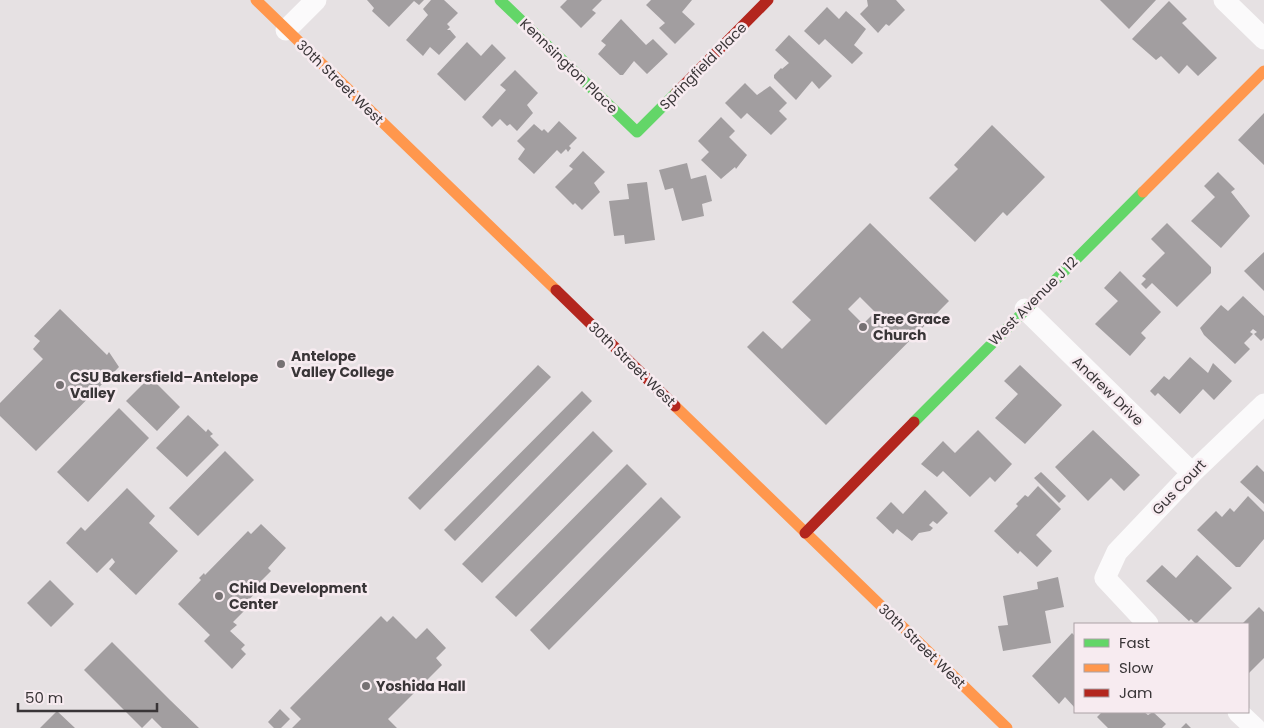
<svg xmlns="http://www.w3.org/2000/svg" width="1264" height="728" font-family="Poppins,sans-serif">
<rect width="100%" height="100%" fill="#e6e1e3"/>
<path fill="#a29ea0" fill-rule="evenodd" d="M367,0h57l-5,5 -5,-4 -25,26 -17,-16 2,-3z
M431,0h13l14,13 -11,11 3,3 -3,3h3l6,7 -17,18 -9,-8 -7,9 -17,-16 22,-25 -5,-6z
M567,0h35l-10,10 4,3 -15,15 -21,-21z
M651,0h41l-10,12 13,12 -20,20 -16,-16 6,-5 -19,-18z
M867,0h29l9,10 -16,16 -3,-2 -8,9 -18,-19 8,-8z
M1100,0h56l-27,29z
M1169,1l18,18 -5,4 35,35 -19,18 -11,-11 -8,9 -18,-18 -5,4 -24,-21z
M827,7l12,12 7,-8 20,18 -12,16 9,8 -11,11 -27,-25 -6,6 -15,-14z
M621,19l25,26 7,-6 15,15 -21,20 -13,-13 -11,14h-3l-22,-21 8,-9 -5,-4z
M789,35l43,41 -13,13 -7,-8 -16,19 -22,-22v-3l7,-7 1,1 7,-6 -14,-13z
M467,42l14,14 11,-12 14,14 -41,43 -28,-27z
M515,70l23,23 -11,12 6,8 -16,18 -7,-7 -3,2 -7,-7 -8,8 -10,-10 24,-27 -6,-5z
M745,83l12,12 13,-9 17,17 -8,8 8,8 -16,16 -24,-22 -6,6 -16,-16z
M1264,113v52l-26,-25z
M721,117l14,14 -6,6 18,18 -11,14 -1,-2 -14,12 -20,-19 8,-8 -11,-11z
M559,121l18,17 -8,8 2,2 -3,4 -2,-3 -5,5 -4,-4 -23,24 -16,-15 7,-10 -8,-8 17,-17 8,7 2,-2 4,4z
M992,125l53,52 -38,39 -4,-4 -28,30 -46,-44 29,-29 -4,-4z
M583,151l22,21 -11,11 6,9 -18,18 -7,-7 -2,2 -18,-18 18,-18 -4,-3z
M687,163l4,16 15,-4 6,26 -10,3 2,12 -22,5 -9,-33 -8,2 -6,-20z
M1218,172l17,17 -4,3 19,24 -29,32 -30,-27 24,-24 -11,-11z
M647,182l8,58 -30,4 -1,-9 -10,1 -5,-35 20,-2 -2,-15z
M870,223l79,78 -123,124 -79,-78 16,-16 19,18 29,-29 -19,-18zM860,297l15,15 -12,12 -15,-15z
M1167,223l44,44v6l-34,34 -25,-24 -6,6 -5,-5 5,-5 -4,-3 23,-23 -14,-14z
M1264,252v39l-20,-20z
M1120,271l41,41 -20,21 5,5 -16,18 -35,-32 23,-23 -14,-13z
M1243,296l21,20v22l-3,3 -7,-7 3,-2 -4,-3 -3,3 3,2 -9,9 6,6 -15,15 -31,-29 -4,-7 21,-23 7,6z
M60,309l47,46 2,-3 10,15 -83,84 -36,-35v-13l43,-44 -10,-10 7,-8 -6,-5z
M1190,357l18,16 5,-10 19,18 -18,19 -11,-11 -23,25 -22,-21 -3,3 -5,-5 14,-15 5,4z
M538,365l13,12 -131,133 -12,-12z
M1020,365l42,40 -37,39 -30,-26 23,-24 -14,-13z
M150,377l30,30 -23,24 -31,-30z
M582,391l10,10 -137,140 -11,-11z
M119,408l30,30 -61,64 -31,-30z
M188,415l18,17 2,-3 5,5 -3,2 9,9 -32,32 -31,-29z
M978,430l34,34 -17,18 -5,-5 -20,20 -27,-26 -6,6 -16,-13 22,-23 12,12z
M1093,430l47,45 -16,16 -13,-13 -23,23 -33,-34z
M593,431l20,20 -131,132 -20,-19z
M225,451l29,29 -56,56 -29,-28z
M627,464l20,20 -131,133 -21,-20z
M1257,465l7,7v32l-24,-22z
M1041,472l25,24 -7,7 -25,-25z
M1038,486l23,23 -25,26 16,16 -15,16 -17,-16 -2,3 -24,-23 24,-25 -2,-2 9,-9 3,2z
M127,488l28,28 -6,7 29,28 -42,44 -27,-26 6,-7 -3,-4 -15,15 -31,-30 15,-16 4,4z
M925,490l23,23 -11,11 -4,-3 -4,4 4,3 -3,3 -11,2 -7,8 -15,-12 -4,5 -17,-16 15,-16 12,12z
M1248,496l16,16v27l-24,28h-4l-39,-37 19,-19 6,6 8,-9 4,4z
M661,497l20,20 -132,133 -19,-20z
M261,524l25,24 -18,20 3,3 -15,15 3,3 -14,15 3,3 -15,15 4,3 -7,6 15,14 -4,4 5,5 -14,15 -28,-28 6,-6 -32,-31 23,-24 -2,-2 5,-5 1,2 43,-44 3,3z
M1197,555l35,33 -36,36 -5,-5 -2,2 -43,-40 16,-16 14,13z
M1058,577l6,30 -19,4 6,32 -48,8 -5,-25 10,-1 -5,-29 35,-7 -1,-7z
M50,580l24,24 -23,23 -24,-24z
M1259,607l5,5v46l-16,16v-50h-6z
M381,616l6,6 6,-6 23,23 11,-11 19,20 -10,10 6,7 -54,54 9,9h-105l9,-9 -11,-11z
M1072,633l3,3v72l-10,-11 -6,7 -27,-28z
M112,642l58,58 29,28h-37l-10,-10 -10,10 -58,-58z
M280,709l10,10 -9,9h-7l-6,-6z
M57,711l18,17h-35z
M1102,712h42l4,3 5,-3 13,12 -4,4h-54l-11,-11z
M1186,723l5,5h-10z"/>
<g fill="none" stroke-linecap="round" stroke-linejoin="round">
<path stroke="#fbfafb" stroke-width="21" d="M1224,0l40,39
M286,30l30,-30
M1025,309l167,164
M1148,624l-43,-46 12,-26 75,-79 72,-69
M1238,712l17,16"/>
<path stroke="#63d668" stroke-width="11" d="M500,0l137,132 39,-39
M914,422l229,-230"/>
<path stroke="#ff974d" stroke-width="11" d="M256,0l300,290
M1143,192l121,-121
M675,406l332,322"/>
<path stroke="#b3261e" stroke-width="11" d="M676,93l92,-93
M556,290l119,116
M805,533l109,-111"/>
</g>
<g fill="#767173" stroke="#f7ebf0" stroke-width="2">
<circle cx="863" cy="327" r="5"/>
<circle cx="281" cy="364" r="5"/>
<circle cx="60" cy="385" r="5"/>
<circle cx="219" cy="596" r="5"/>
<circle cx="366" cy="686" r="5"/>
</g>
<g text-anchor="middle" stroke-width="5" stroke-linejoin="round" paint-order="stroke">
<g font-size="14" fill="#393537" stroke="#f7ebf0">
<text transform="translate(569 66) rotate(44)" y="5">Kennsington Place</text>
<text transform="translate(703 66) rotate(-45)" y="5">Springfield Place</text>
<text transform="translate(340 82) rotate(44)" y="5">30th Street West</text>
<text transform="translate(1033 301) rotate(-45)" y="5">West Avenue J 12</text>
<text transform="translate(632 364) rotate(44)" y="5">30th Street West</text>
<text transform="translate(1108 391) rotate(44)" y="5">Andrew Drive</text>
<text transform="translate(1179 487) rotate(-46)" y="5">Gus Court</text>
<text transform="translate(922 646) rotate(44)" y="5">30th Street West</text>
</g>
<g font-size="14" font-weight="bold" fill="#393537" stroke="#f7ebf0" text-anchor="start">
<text x="873" y="324">Free Grace<tspan x="873" dy="16">Church</tspan></text>
<text x="291" y="361">Antelope<tspan x="291" dy="16">Valley College</tspan></text>
<text x="70" y="382">CSU Bakersfield–Antelope<tspan x="70" dy="16">Valley</tspan></text>
<text x="229" y="593">Child Development<tspan x="229" dy="16">Center</tspan></text>
<text x="376" y="691">Yoshida Hall</text>
</g>
</g>
<rect x="1074" y="623" width="175" height="90" fill="#f7ebf0" stroke="#aba2a6"/>
<rect x="1084" y="639" width="25" height="8" fill="#63d668" stroke="#aba2a6"/>
<text x="1119" y="648" font-size="15" fill="#393537">Fast</text>
<rect x="1084" y="664" width="25" height="8" fill="#ff974d" stroke="#aba2a6"/>
<text x="1119" y="673" font-size="15" fill="#393537">Slow</text>
<rect x="1084" y="689" width="25" height="8" fill="#b3261e" stroke="#aba2a6"/>
<text x="1119" y="698" font-size="15" fill="#393537">Jam</text>
<path d="M18 703v8h139v-8" fill="none" stroke="#393537" stroke-width="2.5"/>
<text x="25" y="703" font-size="15" fill="#393537" stroke="#f7ebf0" stroke-width="4" paint-order="stroke">50 m</text>
</svg>
